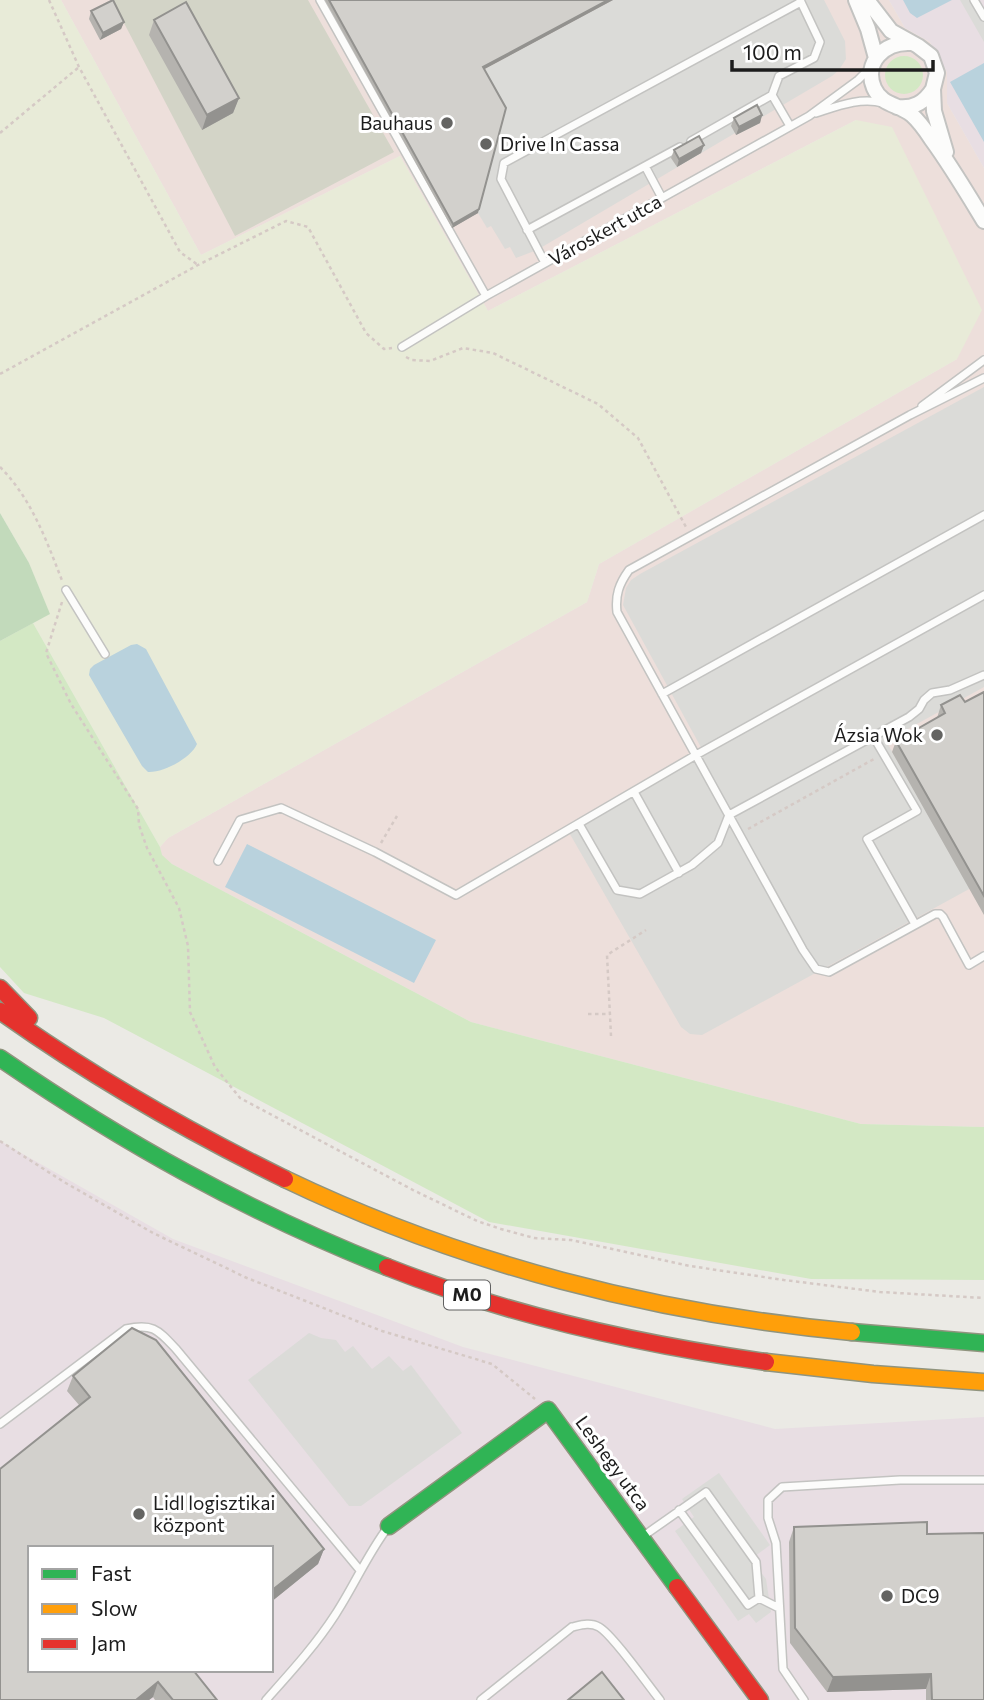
<svg xmlns="http://www.w3.org/2000/svg" width="984" height="1700" font-family="Commissioner,sans-serif">
<rect width="100%" height="100%" fill="#ebeae5"/>
<path fill="#eddfdb" d="M61,0h828l16,28 25,14 17,30v31l37,65v959l-123,-3 -390,-102 -299,-158 -11,-9 -1,-8 8,-9 419,-236 12,-38 358,-205 -101,-239 -368,191 -88,-155 -199,99z"/>
<path fill="#e8dee3" fill-rule="evenodd" d="M889,0h95v168l-37,-65v-31l-17,-30 -25,-14z
M0,1141l173,98 290,108 312,82 209,-12v283h-984zM30,1548h241v122h-241z"/>
<path fill="#d3d4c7" d="M112,0h196l86,152 -159,84z"/>
<path fill="#e8ebd8" d="M0,0h61l140,255 199,-99 88,155 368,-191 36,7 90,183 -25,49 -358,205 -12,38 -419,236 -8,9 -127,-224 16,-9 -20,-51 -29,-50z"/>
<path fill="#d3e8c4" d="M885 75a19 19 0 1 1 38 0a19 19 0 1 1-38 0Z
M33,623l127,224 2,8 10,9 299,158 390,102 123,3v153l-173,-1 -322,-57 -385,-204 -80,-25 -24,-26v-326z"/>
<path fill="#c2dabb" d="M0,513l29,50 21,51 -50,27z"/>
<path fill="#dbdbd8" d="M613,0h211l21,41 1,18 -7,11 -7,6 -295,174 -21,8 -6,-11 -5,2 -14,-23 -4,2 -9,-15 3,-142z
M960,0h14l10,17v25z
M984,387v300l-98,54 85,147 -269,147 -12,-1 -9,-7 -114,-198 136,-78 -80,-146 3,-17 5,-8 9,-6z
M309,1333l12,5 15,2 9,12 8,-6 19,23 17,-13 14,15 8,-6 51,68 -101,73h-12l-101,-126z
M719,1473l51,72 -19,14 15,20 5,33 -15,11 -7,-9 -11,7 -63,-90 19,-14 -12,-18z"/>
<path fill="#b9d2dd" d="M903,0h49l-35,18 -7,-5z
M984,63v79l-34,-60z
M137,644l9,5 51,95c-6,14 -34,29 -49,28l-6,-6 -53,-91 1,-6 4,-4 37,-20z
M247,844l189,96 -22,43 -189,-96z"/>
<g fill="none" stroke-linecap="round" stroke-linejoin="round">
<g stroke="#c3c3c1" stroke-width="10">
<path id="lane" d="M320,0l166,296
M974,0l10,17
M772,95l18,31
M816,113c22,-7 44,-16 67,-10
M691,141l81,-46 7,-19 35,-18 6,-16 -20,-42
M645,166l17,32
M527,230l153,-83
M545,263l-44,-84 3,-16 297,-161
M402,347l84,-51 323,-180 49,-36 12,-12
M984,378l-74,37 -281,155c-10,14 -14,25 -12,42l186,338 13,19 13,3 106,-58h5l3,3 26,48 15,-9
M922,406l62,-46
M66,590l39,64
M662,694l322,-179
M873,736l44,75 -50,28 48,85
M634,792l45,81
M579,824l38,66 23,4 52,-29 26,-22 11,-28 180,-98 10,-8 5,-9 8,-7 18,-3 34,-15
M218,861l22,-41 41,-12 94,44 81,43 240,-140 288,-160
M0,1424l126,-95c27,-6 32,1 50,20l183,220
M642,1537l64,-45 50,70 3,36 -11,7 -69,-95
M759,1598l20,10
M266,1700c24,-27 49,-54 69,-85 19,-29 32,-60 53,-88
M481,1700l91,-73c9,-2 18,-5 27,0 13,7 49,58 61,73
M804,1700l-21,-31 -7,-126 -8,-25v-18l14,-13 118,-7h84"/>
</g>
<g stroke="#c3c3c1" stroke-width="18">
<path id="street" d="M856,0l12,29 8,29
M867,0l24,31 27,15 13,10 6,17 -4,16 1,22 12,41
M910,43c-25,-1 -47,19 -36,45 8,18 25,16 38,27 8,7 14,16 20,25 19,26 35,53 52,81
M897,107c16,2 27,-4 36,-18"/>
</g>
<g stroke="#90947e" stroke-width="19">
<path id="fast" d="M0,1058c124,85 246,153 387,209
M852,1332l132,11
M389,1526l159,-116 129,177"/>
</g>
<g stroke="#90947e" stroke-width="19">
<path id="slow" d="M285,1179c177,85 371,135 567,153
M766,1362l107,12 111,8"/>
</g>
<g stroke="#90947e" stroke-width="19">
<path id="jam" d="M0,988l29,30
M0,1011c90,64 185,119 285,168
M387,1267c121,48 250,77 379,95
M677,1587l83,113"/>
</g>
<path stroke="#d5c9c5" stroke-width="2.5" stroke-dasharray="3.5 3.5" stroke-linecap="butt" d="M49,0l30,67 101,185 18,13
M0,133l79,-66
M406,357l6,3 18,1 33,-13 30,5 105,51 40,34 48,89
M0,374l198,-109 88,-44 22,6 58,106 18,16 8,-1
M0,467c32,32 47,75 63,116
M62,602l-16,51 25,51 67,105 1,16 8,23 32,60 9,38 2,66 25,55 25,31 173,92 64,31 24,8 33,9 37,2 119,26 94,14 96,12 104,6
M748,829l126,-70
M381,843l16,-27
M588,1014h22
M611,1036l-4,-81 39,-25
M0,1141l64,41 89,51 94,45 135,53 110,33 43,35"/>
<use href="#lane" stroke="#fcfcfb" stroke-width="7"/>
<use href="#street" stroke="#fcfcfb" stroke-width="14"/>
<use href="#fast" stroke="#30b455" stroke-width="16"/>
<use href="#slow" stroke="#ff9f0a" stroke-width="16"/>
<use href="#jam" stroke="#e5322d" stroke-width="16"/>
</g>
<path fill="#b5b3af" d="M325,0h288l-129,69 -6,144 -26,15z
M91,11l33,11 -3,7 -21,11 -11,-21z
M154,20l85,78 -6,15 -31,17 -53,-95z
M762,115l-2,8 -24,12 -5,-9 3,-8z
M704,145l-3,8 -24,14 -6,-9 3,-8z
M984,692v223l-92,-163 4,-11 41,-23 4,-13 24,-3z
M132,1328l24,12 168,209 -6,15 -47,38v-54h-241v122h163l24,30h-62l-2,-3 -4,3h-149v-231l79,-64 -12,-14 6,-15z
M794,1527l133,7 57,166h-58v-11l-99,3 -37,-49 -1,-101z"/>
<path fill="#93928f" d="M608,0h5l-132,71 2,-4z
M124,22l-3,7 -21,11 3,-7z
M239,98l-6,15 -31,17 5,-15z
M762,115l-2,8 -24,12 3,-8z
M704,145l-3,8 -24,14 2,-8z
M479,209l-1,4 -26,15 1,-4z
M324,1549l-6,15 -47,38v-11z
M931,1674l-5,15 -99,3 6,-15z
M158,1682l-5,15 -4,3h-13z"/>
<path fill="#d2d0cc" stroke="#93928f" stroke-width="2" d="M113,0l11,22 -21,11 -12,-22z
M329,0h279l-125,67 23,41 -27,101 -26,15z
M186,2l53,96 -32,17 -53,-95z
M757,105l5,10 -23,12 -5,-9z
M699,136l5,9 -25,14 -5,-9z
M984,692v204l-88,-155 49,-28 -4,-8 19,-10 5,7z
M132,1328l24,12 168,209 -53,42v-43h-241v122h163l24,30h-44l-15,-18 -22,18h-136v-231l90,-72 -17,-21z
M927,1522v12l57,-1v167h-52l-1,-26 -98,3 -38,-49 -1,-101z
M602,1672l22,28h-56z"/>
<g fill="#646462" stroke="#fff" stroke-width="2.5">
<circle cx="447" cy="123" r="7"/>
<circle cx="486" cy="144" r="7"/>
<circle cx="937" cy="735" r="7"/>
<circle cx="139" cy="1514" r="7"/>
<circle cx="887" cy="1596" r="7"/>
</g>
<g text-anchor="middle" stroke-width="6" stroke-linejoin="round" paint-order="stroke">
<rect fill="#fff" stroke="#606060" stroke-width="2" x="444" y="1280.5" width="46" height="29" rx="5"/>
<g font-size="18" font-weight="bold" fill="#1c1c1c">
<text x="467" y="1301">M0</text>
</g>
<g font-size="19" fill="#1c1c1c" stroke="#fff" text-anchor="start">
<text x="433" y="130" text-anchor="end">Bauhaus</text>
<text x="500" y="151">Drive In Cassa</text>
<text x="923" y="742" text-anchor="end">Ázsia Wok</text>
<text x="153" y="1510">Lidl logisztikai<tspan x="153" dy="22">központ</tspan></text>
<text x="901" y="1603">DC9</text>
</g>
<g font-size="19" fill="#1c1c1c" stroke="#fff">
<text transform="translate(605 230) rotate(-29)" y="7">Városkert utca</text>
<text transform="translate(613 1463) rotate(54)" y="7">Leshegy utca</text>
</g>
</g>
<rect x="28" y="1546" width="245" height="126" fill="#ffffff" stroke="#a4a4a4" stroke-width="2"/>
<rect x="42" y="1569" width="35" height="10" fill="#30b455" stroke="#a4a4a4" stroke-width="2"/>
<text x="91" y="1581" font-size="21" fill="#1c1c1c">Fast</text>
<rect x="42" y="1604" width="35" height="10" fill="#ff9f0a" stroke="#a4a4a4" stroke-width="2"/>
<text x="91" y="1616" font-size="21" fill="#1c1c1c">Slow</text>
<rect x="42" y="1639" width="35" height="10" fill="#e5322d" stroke="#a4a4a4" stroke-width="2"/>
<text x="91" y="1651" font-size="21" fill="#1c1c1c">Jam</text>
<path d="M732 60v10h201v-10" fill="none" stroke="#1c1c1c" stroke-width="3.5"/>
<text x="743" y="60" font-size="21" fill="#1c1c1c" stroke="#ffffff" stroke-width="5" paint-order="stroke">100 m</text>
</svg>
